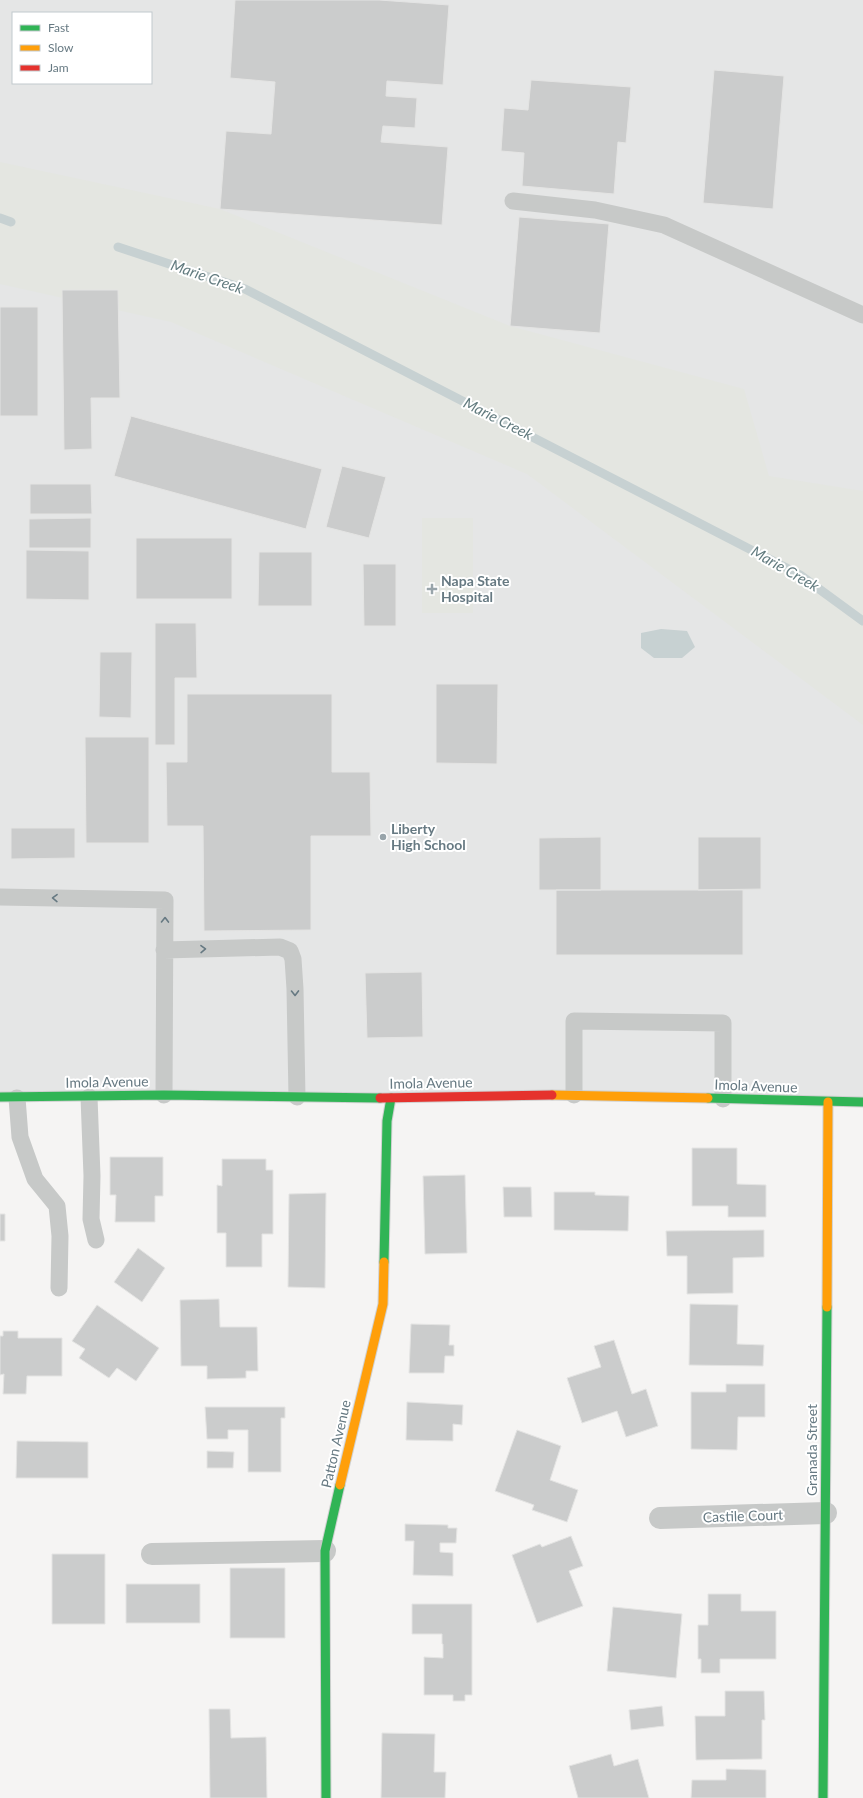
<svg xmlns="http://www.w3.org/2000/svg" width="863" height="1798" font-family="Lato,sans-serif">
<rect width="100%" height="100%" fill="#f5f4f3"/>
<path fill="#e5e6e6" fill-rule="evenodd" d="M0,0h863v1102l-863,-5zM13,13h138v70h-138z"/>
<path fill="#e4e6e1" d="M0,162l220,47 290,117 234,63 25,87 94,15v234l-336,-251 -356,-152 -171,-38z
M422,518h51v95h-51z"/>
<path fill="#c7d1d2" d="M661,629l26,2 8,16 -13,11h-28l-13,-10v-15z"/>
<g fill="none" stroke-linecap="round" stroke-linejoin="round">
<path stroke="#c7d1d2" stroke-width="9" d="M0,218l11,4
M118,247l127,42 555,286 63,46"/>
</g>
<path fill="#cbcccc" stroke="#e4e4e3" d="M235,0h144l70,5 -6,80 -56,-4 -1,15 31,2 -2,30 -32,-2 -2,16 67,5 -6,78 -222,-16 6,-78 45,3 4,-52 -45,-4z
M714,70l70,6 -11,133 -70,-6z
M531,80l100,7 -5,56 -8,-1 -4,52 -92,-8 2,-33 -23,-2 3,-43 24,2z
M519,217l90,7 -9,109 -90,-7z
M62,290h56l2,108h-29l1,51 -28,1z
M0,307h38v109h-38z
M131,416l191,53 -16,60 -192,-53z
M342,466l44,11 -17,61 -43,-11z
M30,484h61l1,30h-62z
M91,518v30h-62v-29z
M136,538h96v61h-96z
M26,550l63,1v49l-63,-1z
M259,552h53v54h-54z
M363,564h33v62h-32z
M155,623h41l1,55h-22v67h-20z
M100,652h32l-1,66 -32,-1z
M436,684h62l-1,80 -61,-1z
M187,694h145v78h38l1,64h-60v94l-107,1 -1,-105h-36l-1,-64h21z
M85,737h64v106h-63z
M11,828h64v30l-64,1z
M601,837v53h-62v-52z
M698,837h63v52l-63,1z
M556,890h187v65h-187z
M422,972l1,65 -56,1 -2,-65z
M692,1148h45v36l29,1v32h-38v-11h-36z
M110,1157h53v39h-8v26h-40l1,-27h-6z
M222,1159h44v11h7v64h-11v33h-36v-34h-9v-48l5,1z
M465,1175l2,78 -42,1 -2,-78z
M503,1187h28l1,30h-28z
M554,1192h41v3l34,1 -1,35 -74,-1z
M326,1193l-1,95 -37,-1 1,-93z
M0,1214h5v27h-5z
M764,1230v27l-31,1v35l-46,1v-38h-20l-1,-25z
M138,1248l27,20 -23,34 -28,-20z
M219,1299l1,28h37l1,44h-12v7l-39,1v-13h-26l-1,-66z
M690,1304l48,1 -1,39 27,1 -1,21 -74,-1z
M97,1305l62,43 -23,33 -19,-13 -8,10 -30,-20 6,-9 -13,-8z
M411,1324l39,1 -1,20h5v11h-9l-1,17h-35z
M3,1331h15v7h44v38h-35l-1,18h-23l1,-20 -4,1v-39h3z
M614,1340l18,54 14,-5 12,37 -32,11 -9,-26 -35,12 -15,-45 34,-11 -7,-21z
M726,1384h39v33h-27l-1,33 -46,-1v-57h35z
M407,1402l56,3 -1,20 -9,-1v17l-47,-1z
M205,1407h80v11h-4v54h-33v-42h-20v9h-21z
M517,1430l44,16 -11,34 28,10 -11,32 -35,-12 2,-5 -39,-14z
M17,1441l71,1v36h-72z
M207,1451l27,1 -1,16h-26z
M405,1524l43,1v3h9l-1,15h-16v9l13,1v23l-40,-1 1,-34h-9z
M571,1536l12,30 -14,5 14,35 -46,17 -25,-68 28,-11 2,3z
M52,1554h53v70h-53z
M230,1568h55v70h-55z
M126,1584h74v39h-74z
M708,1594h33v17h35v48h-56v14h-19v-14h-3v-34h10z
M412,1604h60v91h-7v6h-12v-6h-29v-38l19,1v-14h-1v-10h-30z
M613,1607l69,7 -6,64 -69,-7z
M725,1691h39l1,29h-3v39l-66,1 -1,-44h30z
M662,1706l2,20 -33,4 -2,-20z
M209,1709h21l1,29 35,-1 1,61h-57z
M382,1733l53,1 -1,38h12l-1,26h-64z
M611,1754l3,12 24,-7 11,39h-71l-9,-32z
M726,1769l40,1v28h-75l1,-18h34z"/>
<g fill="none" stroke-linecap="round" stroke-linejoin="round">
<g stroke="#d0d1d1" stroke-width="11">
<path id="fast" d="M0,1097l164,-2 216,3
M708,1098l155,4
M384,1262l3,-141 4,-23
M326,1798l-1,-247 15,-66
M823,1798l4,-491"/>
</g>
<g stroke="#d0d1d1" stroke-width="11">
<path id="slow" d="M552,1095l156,3
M827,1307l1,-205
M340,1485l43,-181 1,-42"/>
</g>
<g stroke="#d0d1d1" stroke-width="11">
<path id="jam" d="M380,1098l172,-3"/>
</g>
<path stroke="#c7c9c8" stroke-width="17" d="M513,201l82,9 69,15 199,90
M0,897l165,3 -1,195
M164,950l116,-3 10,4 3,8 2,30 2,108
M574,1095v-74l149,2v76
M89,1097l3,79 -1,43 5,21
M17,1098l3,39 15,42 22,27 3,30 -1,52"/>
<path stroke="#c7c9c8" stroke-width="22" d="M660,1518l166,-5
M152,1554l173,-3"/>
<use href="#fast" stroke="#30b455" stroke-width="9"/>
<use href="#slow" stroke="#ff9f0a" stroke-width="9"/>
<use href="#jam" stroke="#e5322d" stroke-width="9"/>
</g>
<defs><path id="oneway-chevron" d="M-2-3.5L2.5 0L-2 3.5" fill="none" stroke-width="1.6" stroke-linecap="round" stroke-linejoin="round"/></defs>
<g stroke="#667982">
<use href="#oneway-chevron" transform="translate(55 898) rotate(-179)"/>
<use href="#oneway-chevron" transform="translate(165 920) rotate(-89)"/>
<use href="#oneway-chevron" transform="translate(203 949) rotate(-1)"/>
<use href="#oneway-chevron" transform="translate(295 993) rotate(89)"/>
</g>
<g fill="#98a4aa" stroke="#fff" stroke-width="1.5">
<path d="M430 583h4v4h4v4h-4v4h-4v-4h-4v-4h4z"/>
<circle cx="383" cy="837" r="4"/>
</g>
<g text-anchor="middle" stroke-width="4" stroke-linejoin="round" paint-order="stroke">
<g font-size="14" font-weight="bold" fill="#667982" stroke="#fff" text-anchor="start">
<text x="441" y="586">Napa State<tspan x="441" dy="16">Hospital</tspan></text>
<text x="391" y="834">Liberty<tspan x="391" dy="16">High School</tspan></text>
</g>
<g font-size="14" fill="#667982" stroke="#fff">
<text transform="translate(107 1082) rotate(-1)" y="5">Imola Avenue</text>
<text transform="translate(431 1083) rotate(-1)" y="5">Imola Avenue</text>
<text transform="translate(756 1086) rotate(2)" y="5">Imola Avenue</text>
<text transform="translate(336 1444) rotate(-77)" y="5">Patton Avenue</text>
<text transform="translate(812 1450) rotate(-90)" y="5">Granada Street</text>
<text transform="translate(743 1516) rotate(-2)" y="5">Castile Court</text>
</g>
<g font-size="15" font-style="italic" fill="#627b7f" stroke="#fff">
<text transform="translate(207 277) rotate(19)" y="5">Marie Creek</text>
<text transform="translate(498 419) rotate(27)" y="5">Marie Creek</text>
<text transform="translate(785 569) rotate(30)" y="5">Marie Creek</text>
</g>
</g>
<rect x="12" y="12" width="140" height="72" fill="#ffffff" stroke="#c2c9cd"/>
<rect x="20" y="25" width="20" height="6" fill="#30b455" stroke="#c2c9cd"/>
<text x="48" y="32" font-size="12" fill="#667982">Fast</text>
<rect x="20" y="45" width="20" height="6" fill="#ff9f0a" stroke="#c2c9cd"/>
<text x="48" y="52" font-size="12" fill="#667982">Slow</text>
<rect x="20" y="65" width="20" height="6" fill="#e5322d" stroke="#c2c9cd"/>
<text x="48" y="72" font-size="12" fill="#667982">Jam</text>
</svg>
